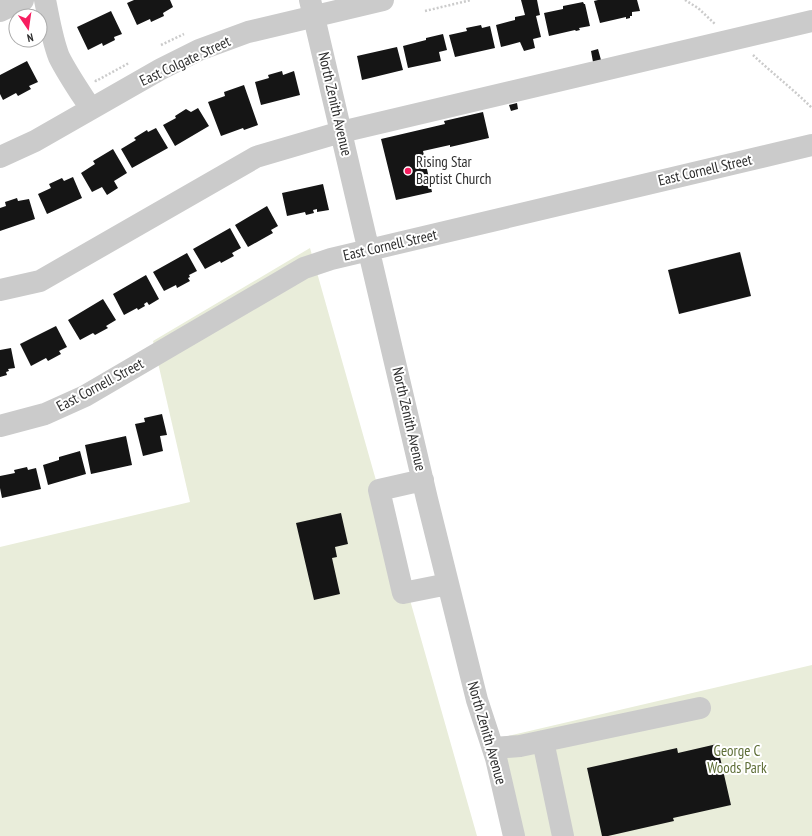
<svg xmlns="http://www.w3.org/2000/svg" width="812" height="836" font-family="'PT Sans Narrow',sans-serif">
<rect width="100%" height="100%" fill="#fff"/>
<path fill="#e9edda" d="M310,248l167,588h-477v-289l190,-45 -37,-161z
M812,665v171h-290l-23,-98z"/>
<path fill="#151515" d="M134,0h36l3,7 -10,6 1,3 -13,6 -1,-3 -13,6 -10,-22z
M521,0h16l3,15 -4,1 5,21 -8,2 2,9 -11,3 -4,-9 -19,5 -5,-22 19,-5v-3l10,-2z
M598,0h39l3,11 -8,1v4h-2v2l-4,1v-2l-26,6 -6,-22z
M583,2l1,2h1l5,22 -11,2 1,2 -4,1 -1,-1 -26,6 -5,-23 19,-4v-3z
M111,11l11,23 -8,3 1,3 -12,6 -1,-3 -14,7 -11,-23z
M481,25l1,3 8,-2 5,22 -40,9 -6,-22 18,-4 -1,-3z
M443,34l4,16 -8,2 2,9 -33,7 -5,-22 23,-6v-2z
M397,47l6,23 -41,10 -5,-24z
M598,49l3,11 -8,2 -2,-11z
M27,61l11,21 -9,4 2,3 -13,7 -2,-3 -13,7 -3,-6v-19z
M282,71l1,4 11,-4 6,24 -39,10 -6,-23 14,-4 -1,-3z
M244,85l14,40 -14,5 -1,-2 -22,8 -13,-34 17,-6 -1,-4z
M517,103l1,6 -7,2 -2,-6z
M198,108l11,18 -34,20 -12,-21 13,-7 -1,-2 11,-7 5,3z
M483,112l6,26 -39,9v-2l-27,6 9,41 -36,8 -15,-61 64,-15 -1,-3z
M156,128l12,20 -36,20 -11,-19 15,-9 -2,-2 13,-8 1,2z
M113,149l14,24 -13,8 4,7 -11,7 -5,-8 -10,5 -11,-19 14,-9 -2,-3z
M73,177l9,21 -35,16 -9,-20 13,-6 -2,-4 13,-6 2,3z
M323,184l6,26 -12,2v-3l-4,1 1,3 -8,2 -1,-3 -18,4 -5,-23z
M17,198l1,3 11,-2 6,20 -35,12v-23l6,-2 -1,-4z
M267,206l11,20 -7,4 2,3 -25,14 -13,-22z
M230,228l11,20 -9,5 2,3 -13,7 -1,-2 -15,8 -12,-20z
M740,252l11,44 -72,18 -11,-44z
M187,253l10,18 -8,4 1,2 -2,1 2,3 -13,7 -1,-3 -12,6 -11,-19z
M146,275l13,24 -10,6 -2,-3 -3,2 1,2 -7,4 -1,-2 -13,7 -11,-21z
M103,299l13,21 -10,6 2,2 -13,7 -2,-2 -13,7 -12,-20z
M56,326l11,21 -8,4 2,3 -13,7 -2,-3 -15,8 -11,-22z
M11,348l4,20 -7,1 1,2 -3,1 1,3 -7,2v-27z
M162,414l5,21 -7,1 3,15 -20,5 -8,-32 10,-2 -1,-4z
M126,436l6,29 -41,9 -6,-29z
M80,451l6,23 -38,11 -5,-20 16,-5v-3z
M27,467l1,3 8,-2 5,21 -39,9 -2,-10v-12l15,-3 -1,-3z
M341,513l7,31 -13,3 2,10 -5,1 8,36 -26,6 -18,-77z
M717,744l14,61 -58,13 1,3 -66,15h-6l-15,-68 90,-20 1,5z"/>
<g fill="none" stroke-linecap="round" stroke-linejoin="round">
<path stroke="#cbcbcb" stroke-width="2.5" stroke-dasharray="2 2" stroke-linecap="butt" d="M685,0l13,8 17,16
M425,11l46,-11
M161,45l23,-11
M753,55c19,18 40,34 59,53
M95,80l1,1 33,-18"/>
<path stroke="#cbcbcb" stroke-width="22" d="M45,0c4,19 7,39 14,57 9,18 21,35 32,52
M310,0l117,499 50,201 19,58 18,78
M0,11l23,-11
M0,157l35,-16 126,-72 38,-19 49,-18 135,-32
M0,290l40,-9 216,-124 85,-25 471,-111
M0,426l45,-12 40,-18 219,-128 27,-9 481,-114
M423,480l-44,10 24,103 45,-9
M543,741l20,95
M493,748l27,-2 180,-38"/>
</g>
<circle fill="#f71e60" stroke="#fff" stroke-width="1.5" cx="408" cy="171" r="4"/>
<g text-anchor="middle" stroke-width="4" stroke-linejoin="round" paint-order="stroke">
<g font-size="15" fill="#2e2e2e" stroke="#fff">
<text transform="translate(185 61) rotate(-25)" y="5">East Colgate Street</text>
<text transform="translate(335 104) rotate(77)" y="5">North Zenith Avenue</text>
<text transform="translate(705 170) rotate(-13)" y="5">East Cornell Street</text>
<text transform="translate(390 245) rotate(-13)" y="5">East Cornell Street</text>
<text transform="translate(100 385) rotate(-28)" y="5">East Cornell Street</text>
<text transform="translate(409 419) rotate(77)" y="5">North Zenith Avenue</text>
<text transform="translate(487 733) rotate(74)" y="5">North Zenith Avenue</text>
</g>
<g font-size="15" fill="#2e2e2e" stroke="#fff" text-anchor="start">
<text x="416" y="167">Rising Star<tspan x="416" dy="17">Baptist Church</tspan></text>
</g>
<g font-size="15" fill="#5e6e37" stroke="#fff">
<text x="737" y="756">George C<tspan x="737" dy="17">Woods Park</tspan></text>
</g>
</g>
<g transform="translate(28 28) rotate(167)"><circle r="19" fill="#ffffff" stroke="#ababab"/>
<path d="M0-3L7 15L0 10L-7 15Z" fill="#f71e60"/>
<text y="-6" font-size="11" font-weight="bold" text-anchor="middle" fill="#2e2e2e">N</text>
</g>
</svg>
